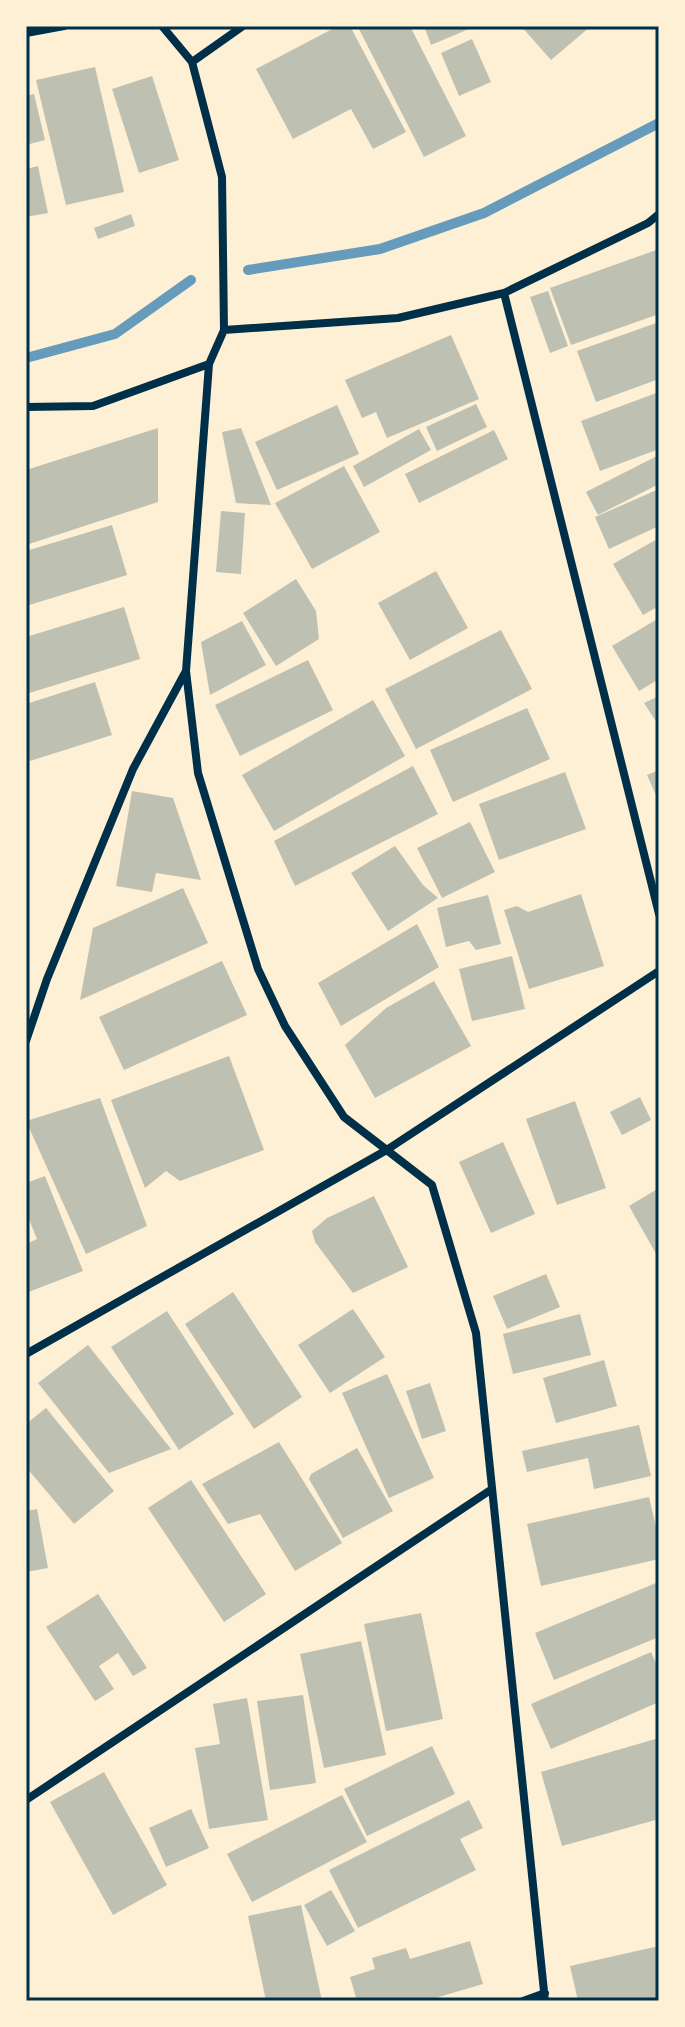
<svg xmlns="http://www.w3.org/2000/svg" width="685" height="2027" font-family="Roboto,sans-serif">
<rect width="100%" height="100%" fill="#fdf0d5"/>
<g fill="none" stroke-linecap="round" stroke-linejoin="round">
<path stroke="#669bbc" stroke-width="10" d="M248,270l132,-21 104,-36 175,-90
M26,358l89,-24 76,-54"/>
</g>
<path fill="#bec0b2" d="M338,26h12l56,106 -33,17 -22,-40 -58,30 -37,-70z
M366,26h44l56,110 -42,21 -65,-128z
M424,26h52l-45,19z
M521,26h70l-40,34z
M472,39l19,43 -32,14 -18,-43z
M95,67l29,125 -58,13 -30,-125z
M152,76l27,84 -40,13 -27,-84z
M34,94l11,46 -19,5v-49z
M38,166l10,47 -22,4v-48z
M131,214l4,12 -37,13 -4,-11z
M659,249v65l-88,31 -21,-57z
M548,291l20,55 -18,7 -20,-56z
M659,322v57l-63,23 -19,-51z
M451,335l28,64 -92,39 -11,-26 -14,6 -17,-38z
M659,392v57l-59,22 -19,-50z
M476,404l11,23 -50,24 -11,-24z
M337,405l22,49 -82,36 -22,-48z
M158,428v74l-132,43v-75z
M241,428l30,77 -35,-2 -14,-71z
M419,429l12,21 -67,37 -11,-21z
M494,430l14,29 -89,44 -14,-29z
M659,455v29l-61,31 -12,-23z
M344,466l36,66 -68,37 -37,-66z
M659,489v37l-50,23 -14,-32z
M221,511l24,2 -4,61 -25,-2z
M112,525l15,50 -101,31v-55z
M659,538v68l-16,9 -30,-51z
M436,571l32,57 -58,32 -32,-57z
M296,579l20,32 3,28 -43,27 -33,-53z
M124,607l16,52 -114,35v-57z
M659,618v61l-20,12 -27,-45z
M242,621l24,44 -56,30 -9,-53z
M501,630l31,59 -116,60 -31,-60z
M308,660l25,50 -93,46 -25,-51z
M95,682l17,53 -82,26 -4,-12v-45z
M659,696v30l-15,-23z
M373,700l32,56 -131,75 -32,-56z
M527,708l23,51 -97,43 -23,-52z
M413,766l25,48 -143,72 -21,-45z
M659,770v32l-12,-27z
M565,772l21,57 -87,31 -20,-56z
M132,791l41,7 28,82 -45,-7 -4,19 -36,-6z
M470,822l25,50 -53,26 -25,-50z
M395,846l28,39 15,13 -50,33 -37,-58z
M183,888l25,55 -128,57 13,-72z
M581,894l23,72 -75,23 -25,-79 13,-4 11,6z
M488,895l13,49 -25,6 -7,-9 -23,6 -9,-39z
M417,924l22,43 -98,59 -23,-43z
M512,956l13,53 -53,12 -13,-52z
M222,961l25,54 -123,55 -25,-53z
M434,981l37,65 -96,52 -30,-53 41,-37z
M229,1056l35,94 -84,31 -14,-10 -21,17 -34,-88z
M640,1097l11,23 -29,15 -12,-23z
M100,1098l47,128 -61,28 -60,-133z
M575,1101l31,87 -49,17 -31,-86z
M503,1142l32,72 -44,19 -32,-71z
M45,1176l38,95 -57,22v-49l11,-5 -11,-27v-29z
M659,1188v71l-30,-53z
M374,1196l34,71 -55,26 -38,-51 -3,-11 15,-13z
M546,1274l14,33 -53,22 -14,-33z
M233,1292l69,105 -48,32 -69,-105z
M353,1309l32,48 -55,36 -32,-48z
M167,1311l67,103 -55,36 -68,-103z
M580,1314l11,41 -78,19 -10,-40z
M88,1345l83,104 -62,24 -71,-90z
M604,1360l13,46 -61,17 -13,-45z
M387,1374l47,104 -45,20 -47,-105z
M430,1383l16,48 -24,8 -16,-48z
M46,1408l68,83 -40,33 -48,-57v-43z
M639,1425l12,51 -57,13 -6,-31 -61,14 -5,-21z
M279,1442l63,101 -47,28 -35,-57 -32,10 -26,-40z
M357,1448l36,63 -50,27 -34,-59 2,-5z
M191,1480l75,114 -42,28 -76,-114z
M649,1497l10,43v19l-118,27 -14,-62z
M37,1509l11,59 -22,4v-61z
M656,1583l3,54 -105,43 -19,-47z
M98,1594l49,74 -14,8 -15,-23 -19,13 15,23 -19,12 -49,-74z
M421,1613l22,106 -57,12 -22,-107z
M361,1641l25,114 -62,13 -24,-114z
M651,1652l8,18v32l-108,47 -20,-45z
M303,1695l13,88 -46,7 -13,-89z
M247,1698l21,122 -59,9 -14,-81 25,-4 -7,-40z
M659,1738v81l-97,27 -21,-74z
M432,1746l23,48 -88,42 -23,-47z
M104,1772l63,113 -54,30 -63,-113z
M342,1795l25,47 -115,60 -25,-48z
M469,1800l14,28 -23,11 16,31 -118,58 -29,-58z
M191,1809l18,39 -43,19 -17,-39z
M331,1890l24,41 -28,15 -23,-41z
M301,1905l21,96h-56l-18,-85z
M470,1941l13,43 -58,17h-68l-7,-24 25,-8 -3,-11 34,-10 4,11z
M659,1946v55h-81l-8,-35z"/>
<g fill="none" stroke-linecap="round" stroke-linejoin="round">
<path stroke="#003049" stroke-width="8" d="M26,33l38,-7
M192,62l51,-36
M504,293l155,621
M224,330l174,-12 106,-25 144,-70 11,-9
M26,407l67,-1 116,-42
M186,671l12,102 60,196 27,57 59,91 88,68 44,148 69,668
M26,1041l21,-62 86,-210 53,-98 23,-307 15,-34 -2,-153 -30,-115 -30,-36
M26,1354l359,-203 274,-180
M26,1800l466,-311
M523,2001l22,-8"/>
</g>
<rect width="685" height="2027" fill="none" stroke="#fdf0d5" stroke-width="56"/>
<rect x="28" y="28" width="629" height="1971" fill="none" stroke="#003049" stroke-width="3"/>
</svg>
